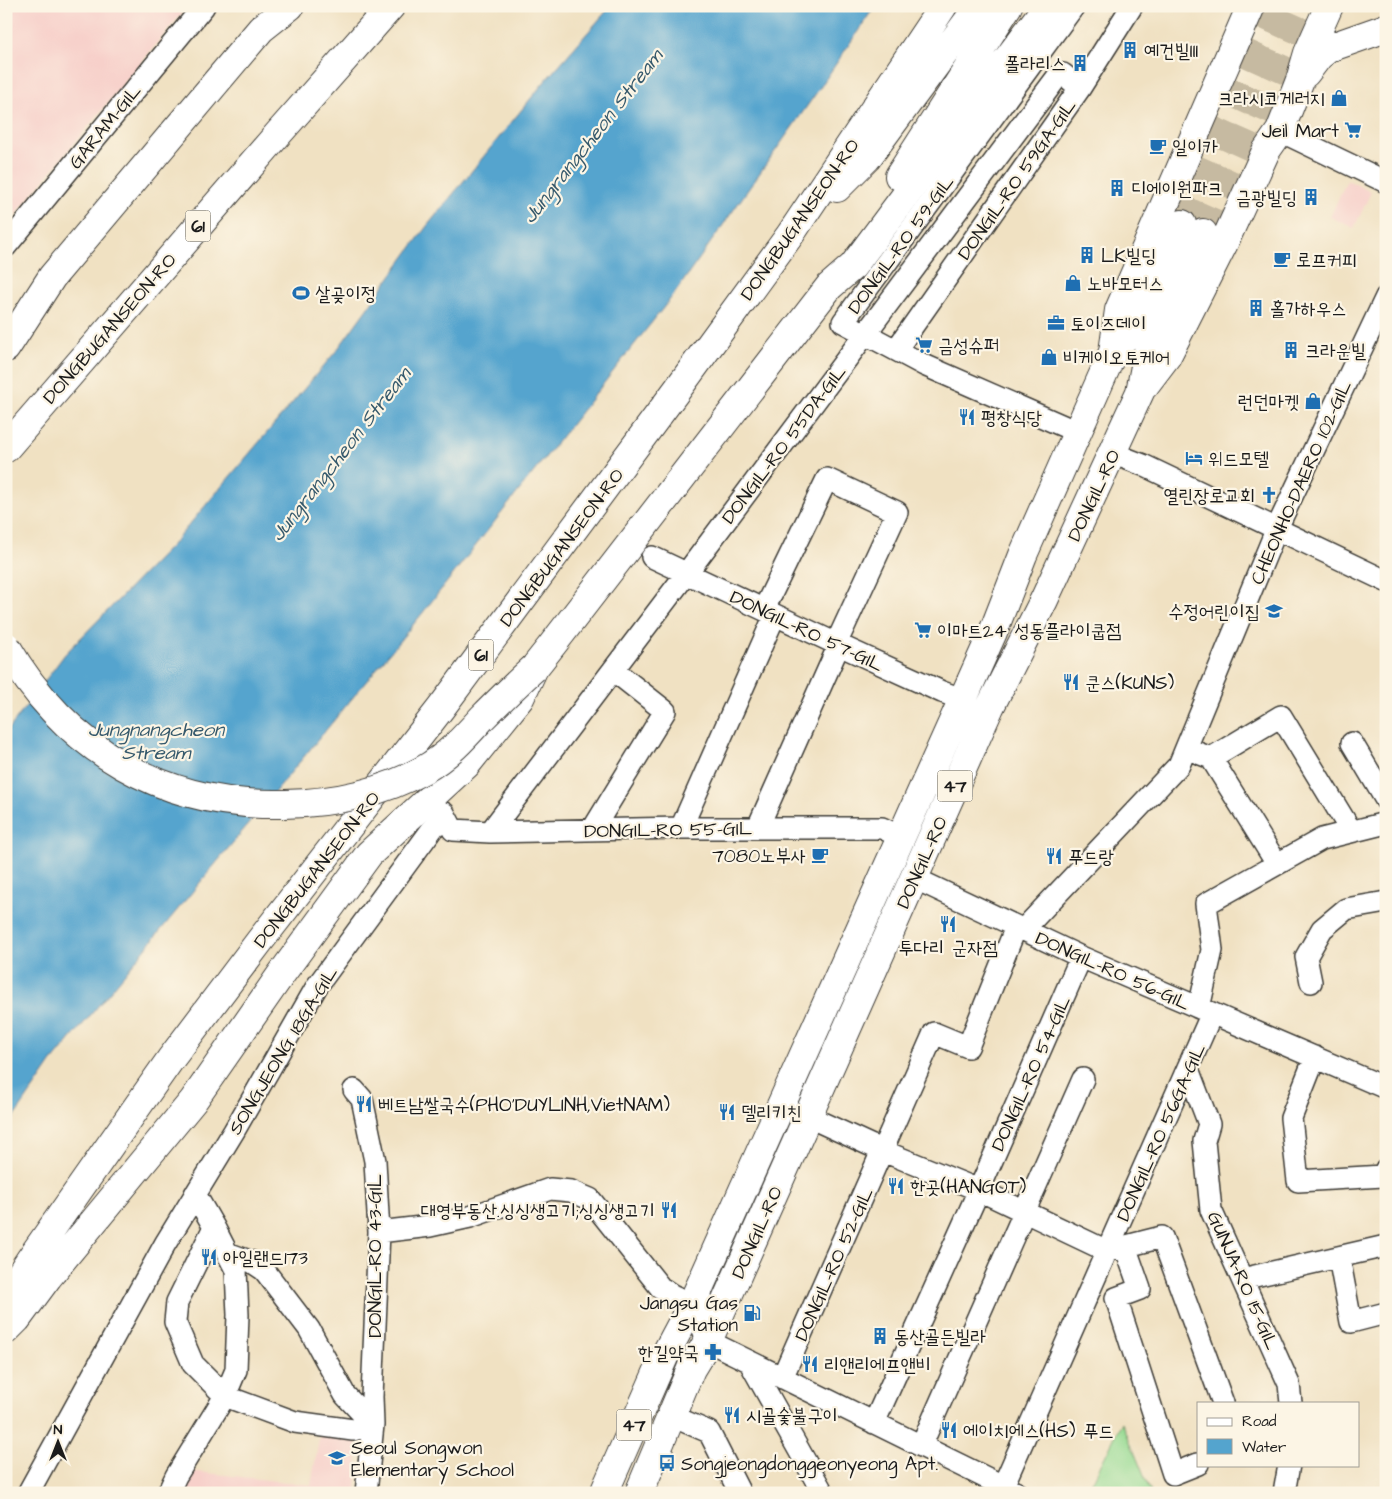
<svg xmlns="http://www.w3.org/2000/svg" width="1392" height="1499" font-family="'Architects Daughter','Poor Story',sans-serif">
<rect width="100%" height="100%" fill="#fcf5e5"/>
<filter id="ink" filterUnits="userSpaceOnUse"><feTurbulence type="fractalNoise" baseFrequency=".02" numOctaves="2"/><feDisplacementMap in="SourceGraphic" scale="10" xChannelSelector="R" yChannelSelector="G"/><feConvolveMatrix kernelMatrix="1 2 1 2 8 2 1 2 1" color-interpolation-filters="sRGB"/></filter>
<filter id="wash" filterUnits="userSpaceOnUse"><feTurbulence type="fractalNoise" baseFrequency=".0096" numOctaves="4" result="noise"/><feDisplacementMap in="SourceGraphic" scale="20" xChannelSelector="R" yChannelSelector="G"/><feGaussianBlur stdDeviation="1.12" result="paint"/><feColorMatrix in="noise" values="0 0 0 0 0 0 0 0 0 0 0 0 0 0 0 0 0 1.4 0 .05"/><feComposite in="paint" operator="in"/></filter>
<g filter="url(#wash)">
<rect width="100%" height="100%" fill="#f0e1c2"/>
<path fill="#f7d0ca" d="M6,6h182l-182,220z
M1347,180l24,12 -17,36 -24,-11z
M320,1433h32l6,13 -2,47h-183l8,-23 130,15z"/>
<path fill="#96da92" stroke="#597b57" d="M1122,1422l29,71h-64z"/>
<path fill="#54a4ce" stroke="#386075" d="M611,6h264l-58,86 -142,201 -254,322 -370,448 -45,66v-396l59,-79 107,-109 165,-195 90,-124 118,-145z"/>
</g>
<g filter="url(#ink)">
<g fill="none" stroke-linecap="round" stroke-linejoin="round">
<path stroke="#c6baa1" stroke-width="28" stroke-dasharray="28 14" stroke-linecap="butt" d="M1182,224l98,-218
M1203,233l101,-227"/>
<g stroke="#3c3a35" stroke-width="24">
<path id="minor" d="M1074,6l-231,316 81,43 153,67
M1280,131l106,51
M6,246l198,-240
M896,350l184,-262 52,-82
M1112,453l31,12 243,116
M652,557l187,88 103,47 20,7
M764,609l63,-130 70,33 -61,132
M1352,743l34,57
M1198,753l13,5 66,106
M1211,758l70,-42 70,115
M758,827l81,-182
M681,828l94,-213
M593,829l72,-118 -52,-41
M490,832l196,-258 372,-498 5,-2 17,14
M914,878l167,79 305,131
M1023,930l156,-165 98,-237 109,-231
M1311,982l-5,-25 16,-28 24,-20 40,-7
M1199,1008l13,-58 -6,-46 116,-65 64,-16
M1315,1057l-24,61 7,63 85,-5 3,-7
M1188,1069l21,55 -5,17 7,69 78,174 2,19
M354,1090l8,9 13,62 4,71 -7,165 1,28 -7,68
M807,1116l76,35 96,39 128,61 55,-14 61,166
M214,1227l-37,75 -2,20 18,42 32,32 70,26 58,8 20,-5
M379,1232l51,-6 40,-9 80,-28 21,2 19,8 70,88 12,8 20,9 16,37 309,152
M1125,1246l15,43 -24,9 57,176 25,-10
M227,1253l25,9 12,8 45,59 36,66 28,30
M1339,1257l12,65 35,-9
M1242,1279l144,-33
M749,1361l74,132
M782,1378l152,-345 34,14 48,-120
M672,1416l37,16 31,61
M874,1423l105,-233 102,-233
M921,1446l162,-367
M28,1493l137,-249 69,-113 83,-145 127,-173 9,17 37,2 191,-4h201l19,9
M168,1493l8,-17 49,-80 11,-26 2,-55 -2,-45 -22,-43 -19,-33
M1000,1493l212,-480
M1284,1493l5,-28"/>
</g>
<g stroke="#3c3a35" stroke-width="30">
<path id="major" d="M1306,73l13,-17 10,-8 57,-20
M1113,352l6,-42 132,-304
M1145,385l22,-29 57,-113 42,-92 14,-20 20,-51 8,-27 21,-47
M604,1493l60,-136 28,-53 301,-672 30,-77 90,-203 27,-34 42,-94
M639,1493l52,-124 17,-28 282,-634 54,-107 96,-208 9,-46 54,-113"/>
</g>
<g stroke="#3c3a35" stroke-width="30">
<path id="highway" d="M899,176l109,-170
M837,188l30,-30 112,-152
M6,348l46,-71 209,-248 29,-23
M6,448l272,-314 113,-128
M6,1296l25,-38 139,-198 89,-118 182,-234 236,-318 113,-155 153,-229
M6,1330l11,-11 31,-42 145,-176 87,-125 89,-122 97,-89 54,-67 14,-30 19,-24 276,-357 24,-21 194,-260"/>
</g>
<use href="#minor" stroke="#fff" stroke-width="21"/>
<use href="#major" stroke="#fff" stroke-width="28"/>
<use href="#highway" stroke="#fff" stroke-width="28"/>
<g stroke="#3c3a35" stroke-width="30" stroke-linecap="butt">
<path id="highway-bridge" d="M6,646c60,104 158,161 278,158 49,-1 96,-10 139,-34 24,-13 41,-32 59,-52 17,-17 34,-34 52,-50"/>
</g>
<use href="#highway-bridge" stroke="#fff" stroke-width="28"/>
</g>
</g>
<defs>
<g id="building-bare" transform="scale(1.35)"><path d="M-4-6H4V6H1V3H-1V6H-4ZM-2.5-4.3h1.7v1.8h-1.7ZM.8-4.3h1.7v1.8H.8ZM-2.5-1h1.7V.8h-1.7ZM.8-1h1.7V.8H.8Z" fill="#1f6fb2" stroke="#fcf5e5" stroke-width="2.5" paint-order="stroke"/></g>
<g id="shop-bare" transform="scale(1.35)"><path d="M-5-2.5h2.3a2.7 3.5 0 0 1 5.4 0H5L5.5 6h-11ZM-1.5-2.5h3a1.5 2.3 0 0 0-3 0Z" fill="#1f6fb2" stroke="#fcf5e5" stroke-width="2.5" paint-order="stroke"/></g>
<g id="supermarket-bare" transform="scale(1.35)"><path d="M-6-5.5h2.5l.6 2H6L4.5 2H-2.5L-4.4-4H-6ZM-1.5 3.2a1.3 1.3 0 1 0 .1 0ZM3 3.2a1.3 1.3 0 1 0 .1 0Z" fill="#1f6fb2" stroke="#fcf5e5" stroke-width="2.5" paint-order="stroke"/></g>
<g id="cafe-bare" transform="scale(1.35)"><path d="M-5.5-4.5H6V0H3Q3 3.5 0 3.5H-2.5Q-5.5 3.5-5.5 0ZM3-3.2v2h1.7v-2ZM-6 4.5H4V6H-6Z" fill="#1f6fb2" stroke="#fcf5e5" stroke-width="2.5" paint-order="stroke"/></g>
<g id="stadium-bare" transform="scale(1.35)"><path d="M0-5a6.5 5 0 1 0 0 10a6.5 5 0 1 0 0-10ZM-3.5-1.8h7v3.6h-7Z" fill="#1f6fb2" stroke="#fcf5e5" stroke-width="2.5" paint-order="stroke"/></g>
<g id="office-bare" transform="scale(1.35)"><path d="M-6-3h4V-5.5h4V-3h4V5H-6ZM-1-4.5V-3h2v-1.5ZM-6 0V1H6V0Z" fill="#1f6fb2" stroke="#fcf5e5" stroke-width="2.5" paint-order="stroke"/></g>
<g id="restaurant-bare" transform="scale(1.35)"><path d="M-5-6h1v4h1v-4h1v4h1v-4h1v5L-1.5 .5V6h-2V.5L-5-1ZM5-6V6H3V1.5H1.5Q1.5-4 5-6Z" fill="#1f6fb2" stroke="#fcf5e5" stroke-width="2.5" paint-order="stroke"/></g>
<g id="hotel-bare" transform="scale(1.35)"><path d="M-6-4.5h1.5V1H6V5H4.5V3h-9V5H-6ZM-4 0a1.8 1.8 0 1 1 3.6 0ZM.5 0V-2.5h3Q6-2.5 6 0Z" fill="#1f6fb2" stroke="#fcf5e5" stroke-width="2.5" paint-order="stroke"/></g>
<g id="church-bare" transform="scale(1.35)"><path d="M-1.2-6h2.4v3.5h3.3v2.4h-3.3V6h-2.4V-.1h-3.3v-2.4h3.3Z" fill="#1f6fb2" stroke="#fcf5e5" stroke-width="2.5" paint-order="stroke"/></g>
<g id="school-bare" transform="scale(1.35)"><path d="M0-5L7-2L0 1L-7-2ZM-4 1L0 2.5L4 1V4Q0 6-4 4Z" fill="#1f6fb2" stroke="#fcf5e5" stroke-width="2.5" paint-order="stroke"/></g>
<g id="fuel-bare" transform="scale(1.35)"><path d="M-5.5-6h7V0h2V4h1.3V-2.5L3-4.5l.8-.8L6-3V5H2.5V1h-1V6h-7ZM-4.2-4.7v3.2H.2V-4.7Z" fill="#1f6fb2" stroke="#fcf5e5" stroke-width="2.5" paint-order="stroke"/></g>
<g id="pharmacy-bare" transform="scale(1.35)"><path d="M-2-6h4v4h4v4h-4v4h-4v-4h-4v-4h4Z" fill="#1f6fb2" stroke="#fcf5e5" stroke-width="2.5" paint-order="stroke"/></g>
<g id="bus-bare" transform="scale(1.35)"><path d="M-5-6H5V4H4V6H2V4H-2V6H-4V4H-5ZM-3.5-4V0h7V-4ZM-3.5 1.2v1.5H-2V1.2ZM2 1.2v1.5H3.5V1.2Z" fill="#1f6fb2" stroke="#fcf5e5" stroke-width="2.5" paint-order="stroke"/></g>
</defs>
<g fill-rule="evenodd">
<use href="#building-bare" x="1130" y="50"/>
<use href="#building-bare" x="1080" y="63"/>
<use href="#shop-bare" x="1339" y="98"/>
<use href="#supermarket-bare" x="1353" y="130"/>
<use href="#cafe-bare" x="1158" y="146"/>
<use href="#building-bare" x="1117" y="188"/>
<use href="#building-bare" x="1311" y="197"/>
<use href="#building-bare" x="1087" y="255"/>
<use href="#cafe-bare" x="1282" y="259"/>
<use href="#shop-bare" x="1073" y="283"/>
<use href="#stadium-bare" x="301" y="293"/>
<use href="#building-bare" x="1256" y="308"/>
<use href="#office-bare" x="1056" y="323"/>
<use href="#supermarket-bare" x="924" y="345"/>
<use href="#building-bare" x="1291" y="350"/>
<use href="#shop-bare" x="1049" y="357"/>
<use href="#shop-bare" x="1313" y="401"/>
<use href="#restaurant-bare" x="967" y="417"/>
<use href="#hotel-bare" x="1194" y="458"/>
<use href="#church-bare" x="1269" y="495"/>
<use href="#school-bare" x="1274" y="611"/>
<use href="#supermarket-bare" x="923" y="630"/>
<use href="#restaurant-bare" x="1071" y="682"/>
<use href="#cafe-bare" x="820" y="855"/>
<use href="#restaurant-bare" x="1054" y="856"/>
<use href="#restaurant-bare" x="948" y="924"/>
<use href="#restaurant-bare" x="364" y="1104"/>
<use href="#restaurant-bare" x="727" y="1112"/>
<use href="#restaurant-bare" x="896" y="1186"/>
<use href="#restaurant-bare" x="669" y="1210"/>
<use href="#restaurant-bare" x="209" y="1257"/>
<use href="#fuel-bare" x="752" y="1313"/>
<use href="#building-bare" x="880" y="1336"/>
<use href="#pharmacy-bare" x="713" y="1352"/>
<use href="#restaurant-bare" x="810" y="1364"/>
<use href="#restaurant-bare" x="732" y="1415"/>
<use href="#restaurant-bare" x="949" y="1430"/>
<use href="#school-bare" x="337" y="1458"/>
<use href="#bus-bare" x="667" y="1463"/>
</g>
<g text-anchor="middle" stroke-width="4.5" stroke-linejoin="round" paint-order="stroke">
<g fill="#fcf5e5" stroke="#5f5d58" stroke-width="1">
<rect x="185.5" y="210.5" width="25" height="31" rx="4"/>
<rect x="468.5" y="639.5" width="25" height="31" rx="4"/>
<rect x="937.5" y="770.5" width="35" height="31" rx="4"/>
<rect x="616.5" y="1409.5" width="35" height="31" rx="4"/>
</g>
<g font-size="18" font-weight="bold" fill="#1c1c1c">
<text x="198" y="232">61</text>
<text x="481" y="661">61</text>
<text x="955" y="792">47</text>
<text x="634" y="1431">47</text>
</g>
<g font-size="19" fill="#1c1c1c" stroke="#fcf5e5" text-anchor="start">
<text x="1144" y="57">예건빌III</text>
<text x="1066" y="70" text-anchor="end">폴라리스</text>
<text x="1325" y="105" text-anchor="end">크라시코게러지</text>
<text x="1339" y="137" text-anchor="end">Jeil Mart</text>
<text x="1172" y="153">일이카</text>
<text x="1131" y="195">디에이원파크</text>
<text x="1297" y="204" text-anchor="end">금광빌딩</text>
<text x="1101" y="262">LK빌딩</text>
<text x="1296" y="266">로프커피</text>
<text x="1087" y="290">노바모터스</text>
<text x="315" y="300">살곶이정</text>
<text x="1270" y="315">홀가하우스</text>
<text x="1070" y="330">토이즈데이</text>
<text x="938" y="352">금성슈퍼</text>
<text x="1305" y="357">크라운빌</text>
<text x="1063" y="364">비케이오토케어</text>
<text x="1299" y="408" text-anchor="end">런던마켓</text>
<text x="981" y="424">평창식당</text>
<text x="1208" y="465">위드모텔</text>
<text x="1255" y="502" text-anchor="end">열린장로교회</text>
<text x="1260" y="618" text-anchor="end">수정어린이집</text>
<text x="937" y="637">이마트24 성동플라이쿱점</text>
<text x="1085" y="689">쿤스(KUNS)</text>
<text x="806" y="862" text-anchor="end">7080노부사</text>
<text x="1068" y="863">푸드랑</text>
<text x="948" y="954" text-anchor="middle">투다리 군자점</text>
<text x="378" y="1111">베트남쌀국수(PHO'DUYLINH,VietNAM)</text>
<text x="741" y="1119">델리키친</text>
<text x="910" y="1193">한곳(HANGOT)</text>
<text x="655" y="1217" text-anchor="end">대영부동산.싱싱생고기;싱싱생고기</text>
<text x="223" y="1264">아일랜드173</text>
<text x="738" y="1309" text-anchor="end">Jangsu Gas<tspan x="738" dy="22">Station</tspan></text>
<text x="894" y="1343">동산골든빌라</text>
<text x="699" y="1359" text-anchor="end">한길약국</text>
<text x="824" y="1371">리앤리에프앤비</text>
<text x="746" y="1422">시골숯불구이</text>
<text x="963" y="1437">에이치에스(HS) 푸드</text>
<text x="351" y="1454">Seoul Songwon<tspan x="351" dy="22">Elementary School</tspan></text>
<text x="681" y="1470">Songjeongdonggeonyeong Apt.</text>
</g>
<g font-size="19" fill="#1c1c1c" stroke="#fcf5e5">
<text transform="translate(104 126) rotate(-51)" y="7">GARAM-GIL</text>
<text transform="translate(1016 179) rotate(-55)" y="7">DONGIL-RO 59GA-GIL</text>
<text transform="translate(799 219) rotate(-55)" y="7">DONGBUGANSEON-RO</text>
<text transform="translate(900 244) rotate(-54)" y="7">DONGIL-RO 59-GIL</text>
<text transform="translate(109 328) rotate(-49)" y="7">DONGBUGANSEON-RO</text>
<text transform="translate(783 444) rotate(-53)" y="7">DONGIL-RO 55DA-GIL</text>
<text transform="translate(1300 482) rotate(-66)" y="7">CHEONHO-DAERO 102-GIL</text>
<text transform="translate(1093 495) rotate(-65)" y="7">DONGIL-RO</text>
<text transform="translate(561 547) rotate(-53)" y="7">DONGBUGANSEON-RO</text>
<text transform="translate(807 630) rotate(25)" y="7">DONGIL-RO 57-GIL</text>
<text transform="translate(668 829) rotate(-1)" y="7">DONGIL-RO 55-GIL</text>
<text transform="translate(921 862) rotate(-66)" y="7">DONGIL-RO</text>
<text transform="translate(316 869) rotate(-52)" y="7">DONGBUGANSEON-RO</text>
<text transform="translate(1113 970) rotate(24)" y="7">DONGIL-RO 56-GIL</text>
<text transform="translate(282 1050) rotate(-59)" y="7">SONGJEONG 18GA-GIL</text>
<text transform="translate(1030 1073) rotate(-66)" y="7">DONGIL-RO 54-GIL</text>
<text transform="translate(1160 1132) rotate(-66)" y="7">DONGIL-RO 56GA-GIL</text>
<text transform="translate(756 1232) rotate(-66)" y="7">DONGIL-RO</text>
<text transform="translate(374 1256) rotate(-90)" y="7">DONGIL-RO 43-GIL</text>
<text transform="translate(833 1264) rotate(-66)" y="7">DONGIL-RO 52-GIL</text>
<text transform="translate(1244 1280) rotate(66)" y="7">GUNJA-RO 15-GIL</text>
</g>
<g font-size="20" font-style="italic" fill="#35596c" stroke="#fcf5e5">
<text transform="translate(592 136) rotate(-52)" y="7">Jungrangcheon Stream</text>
<text transform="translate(340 454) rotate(-52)" y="7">Jungrangcheon Stream</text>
<text x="156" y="736">Jungnangcheon<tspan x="156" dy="23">Stream</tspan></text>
</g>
</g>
<rect width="1392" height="1499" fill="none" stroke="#fcf5e5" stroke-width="25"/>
<rect x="1197" y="1402" width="162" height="65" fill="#fcf5e5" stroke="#a29e95"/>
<rect x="1207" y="1418" width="25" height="8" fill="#ffffff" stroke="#a29e95"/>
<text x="1242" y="1426" font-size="15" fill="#1c1c1c">Road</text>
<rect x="1207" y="1439" width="25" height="15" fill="#54a4ce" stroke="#a29e95"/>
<text x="1242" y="1452" font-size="15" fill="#1c1c1c">Water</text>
<g transform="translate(58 1442)" stroke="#fcf5e5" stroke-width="4" paint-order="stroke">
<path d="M0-4L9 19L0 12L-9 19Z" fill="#1c1c1c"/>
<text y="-8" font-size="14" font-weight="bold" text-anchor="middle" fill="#1c1c1c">N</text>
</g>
</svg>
